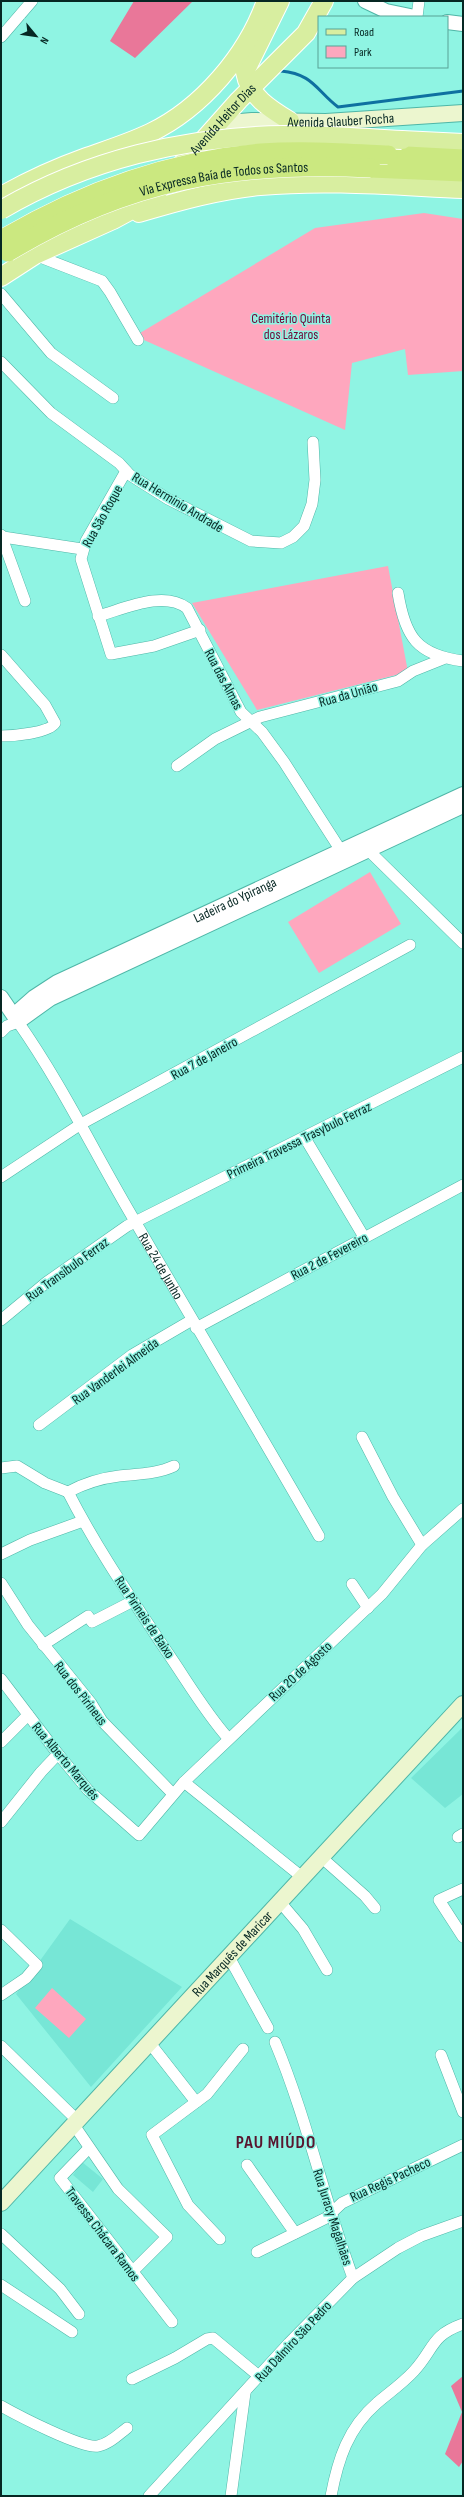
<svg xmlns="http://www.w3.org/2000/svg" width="464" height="2497" font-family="'Sofia Sans Condensed',sans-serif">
<rect width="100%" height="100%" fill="#8ff4e3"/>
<path fill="#77e6d6" d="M463,1727v67l-18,14 -34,-30z
M70,1919l112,68 -91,100 -75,-93z
M82,2162l21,17 -10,13 -20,-17z"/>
<path fill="#fea7be" d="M424,213l39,6v152l-55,4 -3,-26 -53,14 -7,67 -210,-94 180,-108z
M388,566l20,106 -151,38 -65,-107z
M370,872l31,52 -82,49 -31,-51z
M52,1988l34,31 -17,19 -34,-30z"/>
<path fill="#e97799" d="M134,1h59l-58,57 -25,-17z
M463,2376v85l-4,6 -14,-13 17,-42 -11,-26z"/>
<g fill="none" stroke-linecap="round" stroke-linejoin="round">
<path stroke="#0e70a0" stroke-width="3" d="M281,71c32,3 35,19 57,36l125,-16"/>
<g stroke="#4fb6a7" stroke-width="12">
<g id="minor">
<path d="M417,17l2,-16"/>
<path d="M1,37l31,-36"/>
<path d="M35,255l67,26 8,11 28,48"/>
<path d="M1,294l50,59 62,45"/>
<path d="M1,362l50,51 68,50 11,12 38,24 83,42 30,2 12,-6 11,-11 8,-22 3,-24 -2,-38"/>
<path d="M126,471l-40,70 -5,18 30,95 43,-8 46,-16"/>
<path d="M1,535l24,66"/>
<path d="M3,537l79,12"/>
<path d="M398,593c7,44 19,62 65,68"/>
<path d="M98,616c26,-7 65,-26 89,-8l54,104 21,20 22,30 61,95"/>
<path d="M1,655l44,50 10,18c-6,10 -42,13 -54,13"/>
<path d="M177,766l38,-27 45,-22 138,-36 15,-10 30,-12"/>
<path d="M364,846l99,97"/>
<path id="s1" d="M1,1032l6,-6 11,-4c45,64 78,134 118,201 61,105 123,208 183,313"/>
<path d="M305,1138l59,99"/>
<path d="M1,1177l80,-53 329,-179"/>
<path d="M1,1320l46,-38 80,-56 336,-169"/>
<path d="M196,1328l267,-143"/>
<path d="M39,1425l93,-70 60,-35"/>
<path d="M362,1437l31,60 29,48"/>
<path d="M1,1468l16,-2 28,17 23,9"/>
<path d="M68,1492c28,55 63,106 97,157 21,30 39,62 63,89"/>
<path d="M68,1492c15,-8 34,-14 51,-16 19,-2 38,-2 55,-10"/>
<path d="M1,1554l29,-14 53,-19"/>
<path d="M1,1583l27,42 63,78 11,18 71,73"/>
<path d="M352,1584l16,24"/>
<path d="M43,1645l45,-29 4,6 41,-21"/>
<path d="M1,1679l57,75 30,36 51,45 45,-53 198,-188 40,-49 41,-36"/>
<path d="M1,1742l27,-27"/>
<path d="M184,1782l118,95"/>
<path d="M1,1822l40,-50 17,-18"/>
<path d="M458,1837l5,-3"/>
<path d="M321,1857l44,39 10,12"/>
<path d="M463,1889l-24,11 24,37"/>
<path d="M280,1902l23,27 24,41"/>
<path d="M1,1930l36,35 -11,13 -25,17"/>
<path d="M229,1957l39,71"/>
<path d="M149,2042l47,60"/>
<path d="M275,2042c32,76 49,158 78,236"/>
<path d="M1,2046l77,75"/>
<path d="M441,2055l22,57"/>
<path d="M74,2125l44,64 49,48 -35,35"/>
<path d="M89,2148l-29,30 112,144"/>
<path d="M247,2165l48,68"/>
<path d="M1,2234l59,55 19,25"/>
<path d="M220,2239l-32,-34 -36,-70 55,-41 36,-45"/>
<path d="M257,2252l69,-34 16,-15 121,-58"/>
<path d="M1,2285l71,47"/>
<path d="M132,2379l43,-21 32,-19 6,-1 47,39"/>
<path d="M1,2406c16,9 81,43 97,40 11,-2 20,-11 29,-18"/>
<path d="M149,2496l140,-153 64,-65 45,-30 23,-12 42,-15"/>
<path d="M231,2496l14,-103"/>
<path d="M331,2496c7,-37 17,-68 46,-93 13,-11 26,-20 37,-32 21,-23 16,-35 49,-47"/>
</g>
</g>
<g stroke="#4fb6a7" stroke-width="16">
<g id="tertiary">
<path d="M365,1l21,10 29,6"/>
<path d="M447,22l16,2"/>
<path d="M1,997l17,25 32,-23 413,-193"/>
<path id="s2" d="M17,1012l17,-15 23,-15 406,-188"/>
</g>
</g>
<g stroke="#4fb6a7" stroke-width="18">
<g id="secondary">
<path id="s3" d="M218,124l34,-3 74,1 137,-9"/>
<path id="s4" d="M1,2203l462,-499"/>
</g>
</g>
<g stroke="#fff" stroke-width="20">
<g id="primary">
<path d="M280,1l-35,71c4,24 25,37 45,49"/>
<path d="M402,140l61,3"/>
<path d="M1,196c27,-15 55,-28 83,-38 22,-8 45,-15 66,-25 52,-25 97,-78 116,-132"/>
<path d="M139,213c40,-12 80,-23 121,-27 68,-6 135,0 203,3"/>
<path id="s5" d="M1,277l34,-22 78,-35 37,-20 89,-100 67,-67 18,-32"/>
</g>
</g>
<g stroke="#fff" stroke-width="20">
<path id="trunk" d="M388,155l75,4
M371,168l92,4"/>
</g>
<use href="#minor" stroke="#fff" stroke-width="11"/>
<use href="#tertiary" stroke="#fff" stroke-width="14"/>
<use href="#secondary" stroke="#ecf6cf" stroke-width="16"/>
<use href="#primary" stroke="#d8eea0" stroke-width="18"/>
<use href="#trunk" stroke="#cbe880" stroke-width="19"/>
<g stroke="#fff" stroke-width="20" stroke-linecap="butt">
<path id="primary-bridge" d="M1,210c85,-50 185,-74 283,-75 39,-1 79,3 118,5"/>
</g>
<g stroke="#fff" stroke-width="20" stroke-linecap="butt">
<g id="trunk-bridge">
<path d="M1,240c81,-48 165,-79 260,-87 42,-3 85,0 127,2"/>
<path id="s6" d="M8,252c118,-72 226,-91 363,-84"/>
</g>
</g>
<use href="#primary-bridge" stroke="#d8eea0" stroke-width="18"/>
<use href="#trunk-bridge" stroke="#cbe880" stroke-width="19"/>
</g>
<g text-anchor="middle" stroke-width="3" stroke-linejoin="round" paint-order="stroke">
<g font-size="14" fill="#062723" stroke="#8ff4e3">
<text dy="5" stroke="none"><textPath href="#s3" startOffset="123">Avenida Glauber Rocha</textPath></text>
<text dy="5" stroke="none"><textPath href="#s5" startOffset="277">Avenida Heitor Dias</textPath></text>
<text dy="5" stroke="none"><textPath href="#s6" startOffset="231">Via Expressa Baía de Todos os Santos</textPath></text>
<text transform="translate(178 502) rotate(31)" y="5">Rua Herminio Andrade</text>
<text transform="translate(102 516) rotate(-61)" y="5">Rua São Roque</text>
<text transform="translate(224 679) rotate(62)" y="5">Rua das Almas</text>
<text transform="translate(348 694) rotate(-16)" y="5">Rua da União</text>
<text dy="5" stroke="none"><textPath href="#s2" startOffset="246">Ladeira do Ypiranga</textPath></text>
<text transform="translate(204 1058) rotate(-29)" y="5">Rua 7 de Janeiro</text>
<text transform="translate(299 1140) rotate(-26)" y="5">Primeira Travessa Trasybulo Ferraz</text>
<text transform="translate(329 1256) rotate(-28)" y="5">Rua 2 de Fevereiro</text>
<text dy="5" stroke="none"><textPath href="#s1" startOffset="303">Rua 24 de Junho</textPath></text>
<text transform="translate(67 1269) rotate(-36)" y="5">Rua Transibulo Ferraz</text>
<text transform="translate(115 1371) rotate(-36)" y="5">Rua Vanderlei Almeida</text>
<text transform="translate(145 1617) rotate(56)" y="5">Rua Pirineis de Baixo</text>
<text transform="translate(300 1671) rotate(-43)" y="5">Rua 20 de Agosto</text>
<text transform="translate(81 1693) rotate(52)" y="5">Rua dos Pirineus</text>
<text transform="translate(66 1761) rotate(50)" y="5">Rua Alberto Marquês</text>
<text dy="5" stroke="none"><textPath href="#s4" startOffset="340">Rua Marquês de Maricar</textPath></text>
<text transform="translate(390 2179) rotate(-25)" y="5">Rua Regis Pacheco</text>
<text transform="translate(333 2217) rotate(72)" y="5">Rua Juracy Magalhães</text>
<text transform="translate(103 2234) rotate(53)" y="5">Travessa Chácara Ramos</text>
<text transform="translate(293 2341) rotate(-47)" y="5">Rua Dalmiro São Pedro</text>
</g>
<g font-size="14" fill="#710436" stroke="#8ff4e3">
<text x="291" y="323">Cemitério Quinta<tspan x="291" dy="16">dos Lázaros</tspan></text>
</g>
<g font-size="18" font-weight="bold" letter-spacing="1" fill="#58152e" stroke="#8ff4e3">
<text x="276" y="2148">PAU MIÚDO</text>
</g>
</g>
<rect width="464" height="2497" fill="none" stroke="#062723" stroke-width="4"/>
<rect x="318" y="16" width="130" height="52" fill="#8ff4e3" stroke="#58a296"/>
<rect x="326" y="29" width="20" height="6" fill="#d8eea0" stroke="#58a296"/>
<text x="354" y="36" font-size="12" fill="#062723">Road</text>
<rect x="326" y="46" width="20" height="12" fill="#fea7be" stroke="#58a296"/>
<text x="354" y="56" font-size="12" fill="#062723">Park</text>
<g transform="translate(36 36) rotate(119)" stroke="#8ff4e3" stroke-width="3" paint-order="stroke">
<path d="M0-3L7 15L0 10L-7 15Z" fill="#062723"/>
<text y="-6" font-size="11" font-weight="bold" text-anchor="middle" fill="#062723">N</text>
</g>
</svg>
